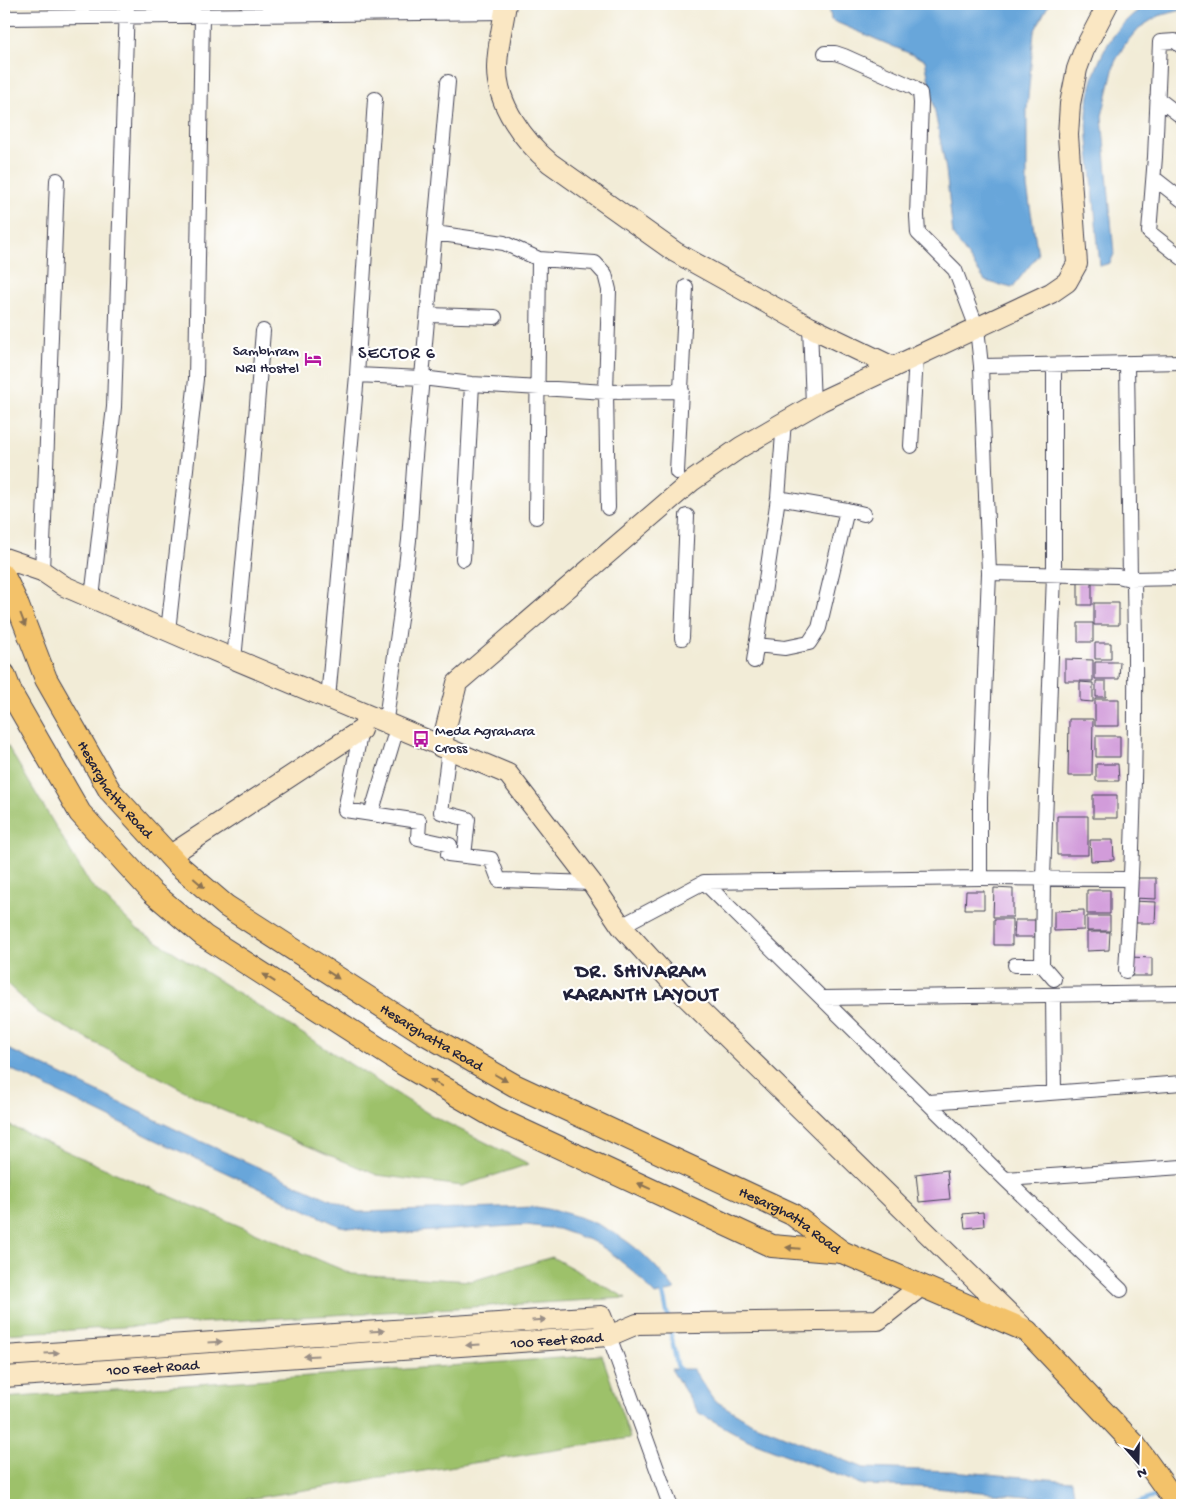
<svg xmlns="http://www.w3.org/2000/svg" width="1186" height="1509" font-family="'Gochi Hand',sans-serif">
<rect width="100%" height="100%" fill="#fff"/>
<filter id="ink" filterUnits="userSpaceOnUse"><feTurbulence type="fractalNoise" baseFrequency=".02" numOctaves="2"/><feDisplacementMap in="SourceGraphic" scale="10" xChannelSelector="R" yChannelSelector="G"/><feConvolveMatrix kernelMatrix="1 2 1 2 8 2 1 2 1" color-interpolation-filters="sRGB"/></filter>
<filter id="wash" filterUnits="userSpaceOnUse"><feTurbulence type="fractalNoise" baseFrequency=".0096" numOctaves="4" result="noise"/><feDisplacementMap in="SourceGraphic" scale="20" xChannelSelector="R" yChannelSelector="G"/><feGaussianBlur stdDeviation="1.12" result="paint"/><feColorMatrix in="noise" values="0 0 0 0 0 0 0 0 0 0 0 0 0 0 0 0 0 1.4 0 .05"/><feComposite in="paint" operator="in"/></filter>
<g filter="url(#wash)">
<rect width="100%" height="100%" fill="#f2ecd7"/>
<path fill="#9dc16b" stroke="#607253" d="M4,740l86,144 46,44 293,186 100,50 -67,22 -85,-11 -160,-67 -180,-96 -33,-31z
M4,1123l100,45 248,106 120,7 80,-24 74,41 -622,36z
M602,1355l28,83 -419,67h-207v-107z"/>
<path fill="#68a6da" stroke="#45648a" d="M829,4h220l-15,28 -7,77v78l11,68 -26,33 -27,-7 -32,-46 -7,-65 -21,-110 -94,-40z
M1148,4h34v6l-24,6 -19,12 -14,16 -10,18 -13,54 12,138 -4,9 -10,3c-3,-29 -5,-58 -8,-88 -2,-20 -5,-40 -5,-61 1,-43 22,-91 61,-113z
M4,1047l194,93 160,72 178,-5c61,9 103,34 139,83l-20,5 -20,-22 -28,-23 -15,-9 -34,-12 -32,-4 -139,9 -47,-8 -184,-86 -152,-74z
M671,1369h22l21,31 38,23 112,45 87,3 121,10 3,19 -153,-13 -59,-2 -115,-45 -49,-27z"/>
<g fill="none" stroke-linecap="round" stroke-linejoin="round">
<path stroke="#68a6da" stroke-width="4.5" d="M660,1289l3,4 5,24
M670,1330l7,35 5,7
M1069,1499l37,6
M1133,1505l30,-12"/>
</g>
<g id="blocks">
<path fill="#d29cda" d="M1078,583h14v22h-14z
M1094,603h25v22h-25z
M1078,623h15v19h-15z
M1095,643h16v16h-16z
M1065,659l28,1v21h-28z
M1095,662h25l-1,17h-24z
M1096,681h10v16h-10z
M1080,682l13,1v19l-13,-1z
M1095,699h24v27h-24z
M1069,719h24l-1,57h-24z
M1096,736h24v21h-24z
M1096,764h22l1,17h-23z
M1093,795h24v23h-24z
M1057,816h31v39h-31z
M1090,840h23l1,20 -23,1z
M1133,878h23v21l-23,-1z
M994,888l19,1v28h-20z
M1087,890h23v24h-23z
M966,891h18v18h-19z
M1131,901l25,1 -1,21h-24z
M1084,910v20l-30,1v-20z
M1087,916h23v15h-23z
M994,919h18v26h-18z
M1015,920h20v17h-21z
M1087,932h23l-1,18 -22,1z
M1130,957l22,1v18h-23z
M947,1170l3,29 -31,3 -3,-28z
M983,1212l1,14 -19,2 -2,-14z"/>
</g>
</g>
<g filter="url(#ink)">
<use href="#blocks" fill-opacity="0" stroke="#414052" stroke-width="1"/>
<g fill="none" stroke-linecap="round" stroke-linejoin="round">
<g stroke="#414052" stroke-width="16">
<path id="street" d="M4,18l501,-6
M1182,47l-7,-6 -15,1 -5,115 -6,75 33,26
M825,53h10l9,3 69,31 7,6 1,10 -4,113 1,17 37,37 22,58 4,38 8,207 -9,225v80
M1157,98l25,19
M1154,178l28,22
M435,233l69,10 35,16 -3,258
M539,259l56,4 10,11 4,16 -3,102 2,116
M428,315l67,2
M810,327l3,78
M1127,363l3,216 52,-1
M1054,365v209l-11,304 -1,87 12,14
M981,366l201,-4
M357,375l65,3 50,6 134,8 76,-1
M911,446l5,-90
M677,472l9,-185
M847,510l17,4
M463,559l9,-175
M42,571l15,-391
M989,573l129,3 12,3 4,4c3,129 0,259 -8,388
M92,598l22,-191 13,-403
M168,631l28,-252 6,-363
M682,638l5,-122
M756,645l29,3 24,-5 10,-15 28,-118 -69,-12 6,-77
M234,660l17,-181 12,-148
M754,661l24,-163
M328,699l29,-324 18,-276
M382,722l4,-3 14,-100 9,-79 5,-72 34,-386
M362,725l-17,85 74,11 -1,17 32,7 -2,9 43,5 8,21 93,3
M449,750l-8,62 27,7 -4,37
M371,814l26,-86
M704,882l301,297 116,111
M621,926l83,-44 276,-4 151,1
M1015,965h27
M1053,995l1,97
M822,998l360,-5
M929,1102l253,-19
M1005,1179l177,-12
M609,1336l61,169"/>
</g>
<g stroke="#414052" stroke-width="22">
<g id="secondary">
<path d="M506,4c-3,21 -9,43 -9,65 0,36 27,72 53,94l125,89 135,75 83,40"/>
<path d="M4,558l38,13 22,15 132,57 312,131 84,109 29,43 60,66 343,336"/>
<path d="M441,747l16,-64 235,-202 49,-34 80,-46 230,-108 16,-11 10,-18 -9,-129 2,-31 7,-35 7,-19 24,-46"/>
<path d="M169,856l192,-126"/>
<path d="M4,1356l597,-40 8,20"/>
<path id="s1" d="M4,1377l605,-41 28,-12 241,-4 43,-34"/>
</g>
</g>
<g stroke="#414052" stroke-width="24">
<g id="primary">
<path id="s2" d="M4,576l12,25 30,78 64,112 68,74 48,41 196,126 92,53 278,129 50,38 185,79 107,113 44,61"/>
<path d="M4,674l8,21 68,118 72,79 52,44 199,128 93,54 276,128 70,6"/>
</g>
</g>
<use href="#street" stroke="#fff" stroke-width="14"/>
<use href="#secondary" stroke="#fae7c3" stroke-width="20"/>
<use href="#primary" stroke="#f3c26a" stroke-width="22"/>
</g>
<defs><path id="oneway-solid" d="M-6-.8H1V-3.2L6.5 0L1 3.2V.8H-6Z" transform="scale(1.25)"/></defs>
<g fill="#8a7252">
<use href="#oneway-solid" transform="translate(23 620) rotate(69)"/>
<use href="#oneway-solid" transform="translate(199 883) rotate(41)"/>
<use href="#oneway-solid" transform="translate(333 975) rotate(33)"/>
<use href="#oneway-solid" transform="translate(269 978) rotate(-147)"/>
<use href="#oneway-solid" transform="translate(501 1078) rotate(30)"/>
<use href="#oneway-solid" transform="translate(436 1083) rotate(-150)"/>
<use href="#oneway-solid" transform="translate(644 1186) rotate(-155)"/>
<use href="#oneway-solid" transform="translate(793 1248) rotate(-175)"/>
</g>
<g fill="#998e86">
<use href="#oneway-solid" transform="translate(539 1320) rotate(-4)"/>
<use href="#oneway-solid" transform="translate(377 1331) rotate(-4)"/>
<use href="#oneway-solid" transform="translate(215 1342) rotate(-4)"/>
<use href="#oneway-solid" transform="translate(473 1345) rotate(176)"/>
<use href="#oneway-solid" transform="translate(52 1353) rotate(-4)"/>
<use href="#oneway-solid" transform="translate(311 1356) rotate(176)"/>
</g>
</g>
<defs>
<g id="hotel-bare" transform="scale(1.35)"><path d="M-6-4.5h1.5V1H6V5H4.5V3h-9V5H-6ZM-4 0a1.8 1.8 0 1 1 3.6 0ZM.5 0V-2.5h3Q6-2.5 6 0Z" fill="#b5179e" stroke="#fff" stroke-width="2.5" paint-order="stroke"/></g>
<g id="bus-bare" transform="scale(1.35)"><path d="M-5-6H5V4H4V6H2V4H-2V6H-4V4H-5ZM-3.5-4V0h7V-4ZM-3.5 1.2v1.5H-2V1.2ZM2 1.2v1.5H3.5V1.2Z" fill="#b5179e" stroke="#fff" stroke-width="2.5" paint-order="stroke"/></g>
</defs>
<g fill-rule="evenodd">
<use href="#hotel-bare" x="313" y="359"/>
<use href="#bus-bare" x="421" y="739"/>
</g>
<g text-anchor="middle" stroke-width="4.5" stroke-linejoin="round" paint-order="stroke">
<g font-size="15" fill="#22223b" stroke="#fff" text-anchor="end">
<text x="299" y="355">Sambhram<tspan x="299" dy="17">NRI Hostel</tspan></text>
<text x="435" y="735" text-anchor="start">Meda Agrahara<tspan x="435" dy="17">Cross</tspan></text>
</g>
<g font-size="15" fill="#22223b" stroke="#fff">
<text dy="5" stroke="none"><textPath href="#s2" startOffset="242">Hesarghatta Road</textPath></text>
<text dy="5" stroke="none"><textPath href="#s2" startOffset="648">Hesarghatta Road</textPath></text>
<text dy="5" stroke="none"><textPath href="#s2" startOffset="1051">Hesarghatta Road</textPath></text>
<text dy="5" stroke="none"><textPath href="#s1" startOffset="554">100 Feet Road</textPath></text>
<text dy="5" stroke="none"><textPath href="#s1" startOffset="149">100 Feet Road</textPath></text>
</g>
<g font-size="18" letter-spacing="1" fill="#22223b" stroke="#fff">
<text x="397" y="358">SECTOR 6</text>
</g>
<g font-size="20" font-weight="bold" letter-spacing="1" fill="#22223b" stroke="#fff">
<text x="641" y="977">DR. SHIVARAM<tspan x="641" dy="23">KARANTH LAYOUT</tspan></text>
</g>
</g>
<rect width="1186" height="1509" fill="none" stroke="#fff" stroke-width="20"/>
<g transform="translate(1138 1462) rotate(160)" stroke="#ffffff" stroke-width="4" paint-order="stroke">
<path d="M0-4L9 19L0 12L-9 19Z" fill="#22223b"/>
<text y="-8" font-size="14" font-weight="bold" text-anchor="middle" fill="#22223b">N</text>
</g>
</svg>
